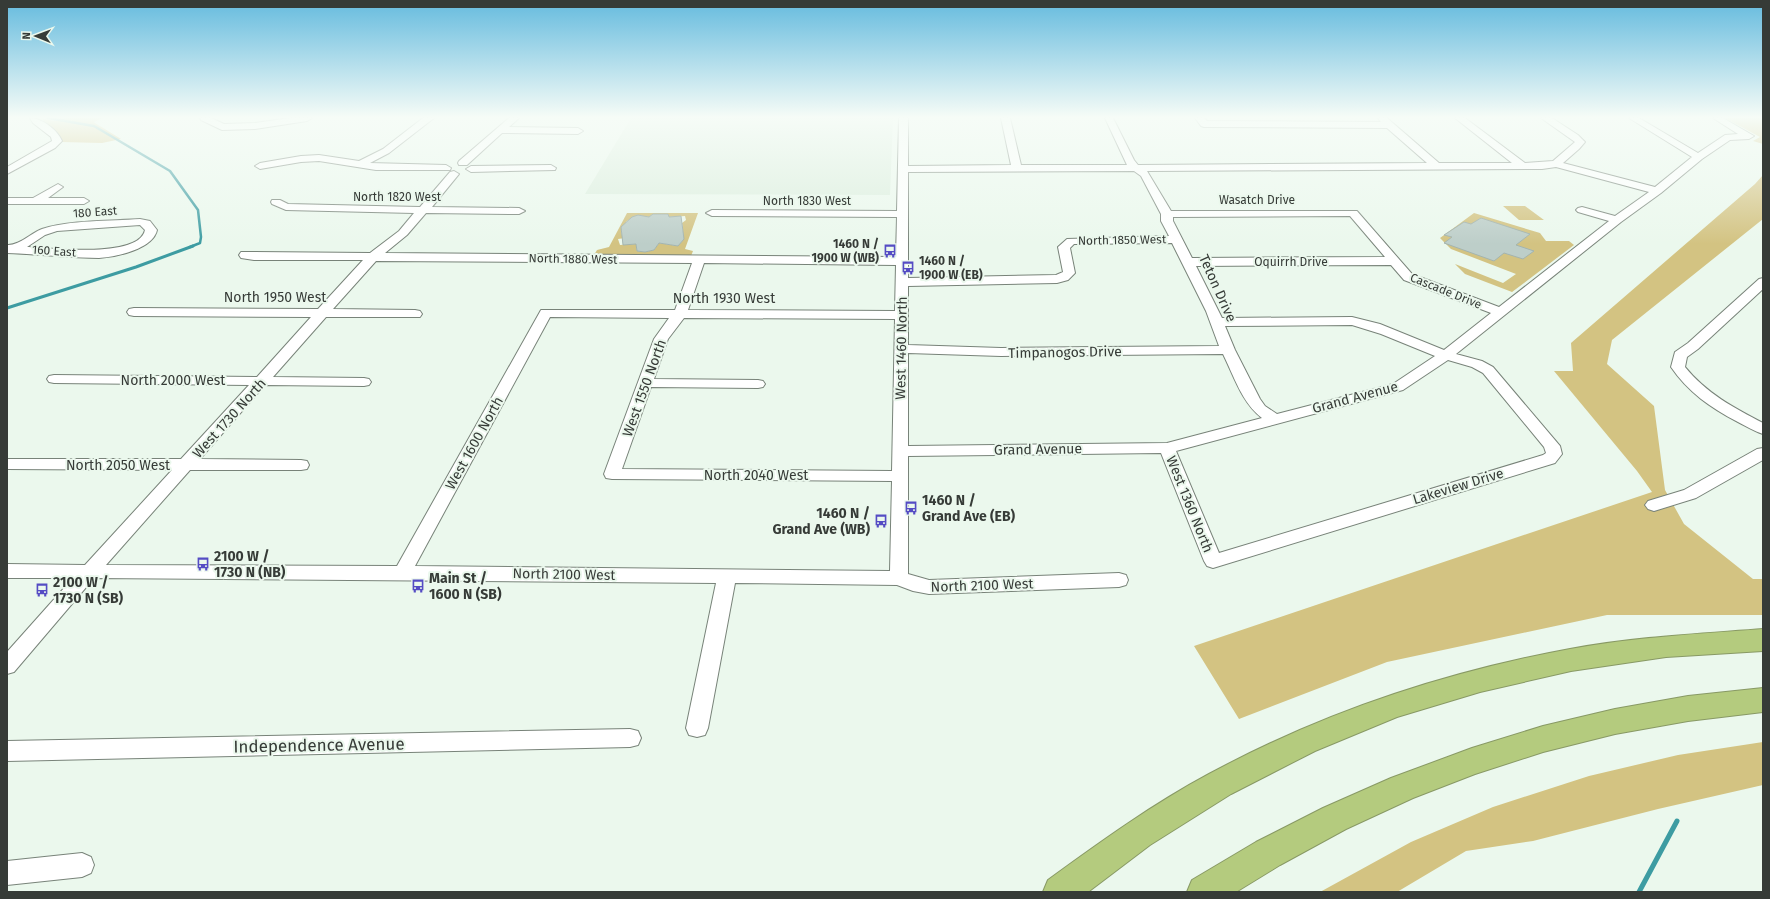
<svg xmlns="http://www.w3.org/2000/svg" width="1770" height="899" font-family="'Fira Sans',sans-serif">
<rect width="100%" height="100%" fill="#ebf8ed"/>
<path fill="#dceede" d="M631,118h262l-3,77 -305,-1z"/>
<path fill="#d3c382" fill-rule="evenodd" d="M66,118h36l-8,4 1,1 26,16 -19,4 -40,-1 -20,-23 14,2z
M1725,118h35l3,1v25l-10,-3 7,-4z
M1763,175v44l-151,121 -5,24 47,42 11,84 19,34 69,55h10v36h-156l-220,47 -148,57 -45,-73 458,-154 -15,-21 -83,-100h19l-2,-28 184,-159z
M1503,206h22l19,14h-25z
M627,213h71l-13,36 8,2 -2,5 -97,-1 3,-5 12,-3zM653,214h15l1,3 16,-1 1,4 -4,3 1,8 -7,7 8,1 -6,7 -19,-3 -5,7 -9,2 -8,-1 -1,-7 -16,1 -2,-6 7,-1 -1,-3h-2l-1,-4 6,-5 -1,-4c8,-7 13,-6 23,-5z
M1474,213l66,20 6,8h23l5,4 -62,47 -47,-18 -10,-10 48,19 13,-9 -65,-25 -11,-11z
M1763,742v43l-105,24 -125,32 -67,10 -69,41h-77l91,-50 82,-35 96,-31 89,-21z"/>
<g fill="none" stroke-linecap="round" stroke-linejoin="round">
<path stroke="#3d9ca2" stroke-width="2.5" d="M48,118l46,8 76,45 28,39 3,27 -1,6 -10,4"/>
<path stroke="#3d9ca2" stroke-width="3" d="M7,308l129,-41 57,-21"/>
<path stroke="#3d9ca2" stroke-width="5" d="M1639,892l38,-71"/>
</g>
<path fill="#bdcec9" stroke="#a3b4af" d="M653,214h15l1,3 12,-1 3,23 -6,7 -19,-3 -5,7 -9,2 -8,-1 -1,-7 -13,1 -2,-18 11,-10 6,-2 11,2z
M1481,218l49,16 -14,11 18,6 -11,8 -19,-6 -10,8 -50,-18 8,-6 -8,-2 20,-13 7,2z"/>
<g fill="none" stroke-linecap="round" stroke-linejoin="round">
<g stroke="#788379" stroke-width="2">
<path id="minor" d="M30,118c11,0 27,11 32,23l-7,7 -48,26v-7l45,-26 -1,-4 -18,-14z
M200,118h11l13,6 31,-1 35,-5h22l-5,3 -52,8 -33,1 -21,-10z
M423,118h11l-45,35 -19,10 76,2 5,3 -1,2h-74l-57,-9 -18,1 -41,7 -5,-3 5,-3 41,-7 18,-1 40,6 24,-12z
M509,118h10l-10,9 69,1 5,3 -5,3 -76,-1 -35,32h-8l-1,-2 1,-2z
M899,118h9v48l103,-1 -10,-47h9l11,47h106l-22,-47h8l21,42 4,5 289,-2 -40,-35 -183,-1 -3,-1 -6,-8h9l3,3 174,1 -3,-4h9l52,45h73l-57,-45h10l60,45 28,-2 22,-19 -34,-24h11l26,17 7,7 -6,7 -16,14 92,24 37,-30 -63,-39h10l59,35 27,-18 13,-1 -25,-16h10l31,18 -5,3 -19,1 -28,19 -41,34 -40,29 -165,132 26,7 11,6 67,79 2,8 -7,9 -342,105 -6,-2 -3,-5 -43,-108 -253,3v118l21,6 190,-7 7,2 2,5 -2,5 -7,2 -190,7 -16,-3 -16,-6 -162,-2 -27,145 -3,7 -8,2 -8,-2 -3,-7 30,-145 -622,-5 -80,94 -7,2v-22l66,-74h-66v-14l78,1 87,-95 -165,-1v-10h174l68,-74 -195,-2 -5,-1 -2,-3 2,-3 5,-1 203,2 54,-60 -177,-1 -5,-1 -2,-3 2,-3 5,-1 184,1 45,-49h-109l-13,-2 -2,-3 2,-3 129,1 29,-22 15,-18 -128,-3 -14,-6 -1,-2 1,-2h8l8,4 132,3 30,-35 4,-1 5,3 -27,33 87,1 6,3 -6,3 -93,-1 -19,22 -22,18 511,4 1,-40 -185,-1 -6,-3 6,-3 185,1zM1556,167l93,25 -34,24 -33,-9 -4,1 -2,2 2,2 31,9 -110,86 -87,-33 -55,-63h-186l-24,-40 395,-2zM1134,171l7,5 20,38v7l8,15 -102,3 -9,8 5,25 -7,3 -148,3v-106zM1350,216l35,41 -193,1 -19,-37v-4zM1172,243l34,68 13,35 -218,2 -93,-3v-59l149,-3 11,-3 7,-7 -5,-25 4,-4zM376,261l316,2 -17,47h-134l-144,256 -291,-1 84,-95h111l6,-1 2,-4 -2,-4 -6,-1 -101,-1 65,-74 99,1 5,-1 2,-3 -2,-3 -5,-1 -91,-1 53,-60h94l2,-3 -2,-3 -5,-1 -82,-1zM704,263l192,2 -1,46 -207,-1zM1391,265l13,15 87,33 -47,37 -64,-26 -28,-7 -130,1 -26,-52zM550,317l119,1 -15,21 -50,135 2,4 6,1 280,2 -2,90 -475,-5zM684,318l211,1 -3,152 -270,-2 29,-82 107,1 5,-1 2,-3 -2,-3 -5,-1 -104,-1 14,-40zM1352,325l29,9 54,22 -42,28 -116,30 -12,-8 -5,-7 -25,-49 -10,-24zM908,353l93,3 222,-2c11,22 19,49 39,64l-95,25 -259,3zM1448,360l24,7 11,6 61,74 2,6 -3,2 -324,98 -43,-102 227,-61z
M551,165l5,3 -1,2 -84,2 -5,-3 5,-3z
M58,184l5,3 -15,11h36l5,3 -5,3h-77v-6h26z
M140,219l10,2 7,9c-4,19 -41,27 -58,28 -30,0 -62,-4 -92,-5v-8c12,1 24,-12 35,-16 26,-9 70,-8 98,-10zM140,225l5,5c-6,29 -96,18 -118,17l18,-12 12,-4z
M1763,278v11l-65,60 -11,8 -2,10c21,26 49,41 78,56v11c-9,-3 -17,-8 -25,-12 -27,-14 -50,-30 -67,-55l4,-15 13,-9 71,-64z
M1763,448v12l-67,38 -42,13 -6,-2 -3,-4 3,-4 36,-11 73,-41z
M630,729l8,2 3,7 -3,7 -8,2 -623,14v-20z
M82,853l9,4 3,8 -3,8 -9,4 -75,8v-24z"/>
</g>
<g stroke="#889965" stroke-width="2">
<path id="highway" d="M1763,629v22l-97,6 -95,14 -91,21 -83,25 -82,34 -84,43 -81,51 -62,47h-45l5,-12c52,-38 105,-76 161,-106 113,-61 236,-102 361,-125 64,-12 129,-15 193,-20z
M1763,688v24l-75,9 -73,13 -72,18 -68,22 -62,24 -67,31 -66,36 -44,27h-49l5,-12 64,-38 67,-34 68,-30 81,-30 71,-22 72,-17 73,-13z"/>
</g>
<use href="#minor" fill="#fff" fill-rule="evenodd"/>
<use href="#highway" fill="#b4cb7e" fill-rule="evenodd"/>
</g>
<linearGradient id="sky" x2="0" y2="1"><stop stop-color="#65bbde"/><stop offset="0.48" stop-color="#f6fcf7"/><stop offset="1" stop-color="#f6fcf7" stop-opacity="0"/></linearGradient>
<rect width="1770" height="244" fill="url(#sky)"/>
<defs>
<g id="bus-bare" transform="scale(1.08)"><path d="M-5-6H5V4H4V6H2V4H-2V6H-4V4H-5ZM-3.5-4V0h7V-4ZM-3.5 1.2v1.5H-2V1.2ZM2 1.2v1.5H3.5V1.2Z" fill="#554cc4" stroke="#ebf8ed" stroke-width="2.5" paint-order="stroke"/></g>
</defs>
<g fill-rule="evenodd">
<use href="#bus-bare" x="890" y="251"/>
<use href="#bus-bare" x="908" y="268"/>
<use href="#bus-bare" x="911" y="508"/>
<use href="#bus-bare" x="881" y="521"/>
<use href="#bus-bare" x="203" y="564"/>
<use href="#bus-bare" x="418" y="586"/>
<use href="#bus-bare" x="42" y="590"/>
</g>
<g text-anchor="middle" stroke-width="4" stroke-linejoin="round" paint-order="stroke">
<g font-size="12" fill="#363b37" stroke="#ebf8ed">
<text x="397" y="201">North 1820 West</text>
<text x="1257" y="204">Wasatch Drive</text>
<text x="807" y="205">North 1830 West</text>
<text transform="translate(95 212) rotate(-4)" y="4">180 East</text>
<text transform="translate(1122 240) rotate(-1)" y="4">North 1850 West</text>
<text transform="translate(54 251) rotate(4)" y="4">160 East</text>
<text transform="translate(573 259) rotate(1)" y="4">North 1880 West</text>
<text x="1291" y="266">Oquirrh Drive</text>
<text transform="translate(1446 291) rotate(22)" y="4">Cascade Drive</text>
</g>
<g font-size="12" font-weight="bold" fill="#363b37" stroke="#ebf8ed" text-anchor="end">
<text x="879" y="248">1460 N /<tspan x="879" dy="14">1900 W (WB)</tspan></text>
<text x="919" y="265" text-anchor="start">1460 N /<tspan x="919" dy="14">1900 W (EB)</tspan></text>
</g>
<g font-size="14" fill="#363b37" stroke="#ebf8ed">
<text transform="translate(1218 288) rotate(66)" y="5">Teton Drive</text>
<text x="275" y="302">North 1950 West</text>
<text x="724" y="303">North 1930 West</text>
<text transform="translate(901 348) rotate(-89)" y="5">West 1460 North</text>
<text transform="translate(1065 352) rotate(-1)" y="5">Timpanogos Drive</text>
<text x="173" y="385">North 2000 West</text>
<text transform="translate(644 388) rotate(-70)" y="5">West 1550 North</text>
<text transform="translate(1355 397) rotate(-15)" y="5">Grand Avenue</text>
<text transform="translate(229 418) rotate(-48)" y="5">West 1730 North</text>
<text transform="translate(474 443) rotate(-61)" y="5">West 1600 North</text>
<text transform="translate(1038 449) rotate(-1)" y="5">Grand Avenue</text>
<text x="118" y="470">North 2050 West</text>
<text x="756" y="480">North 2040 West</text>
<text transform="translate(1458 486) rotate(-17)" y="5">Lakeview Drive</text>
<text transform="translate(1190 504) rotate(68)" y="5">West 1360 North</text>
<text transform="translate(564 574) rotate(1)" y="5">North 2100 West</text>
<text transform="translate(982 585) rotate(-2)" y="5">North 2100 West</text>
</g>
<g font-size="14" font-weight="bold" fill="#363b37" stroke="#ebf8ed" text-anchor="start">
<text x="922" y="505">1460 N /<tspan x="922" dy="16">Grand Ave (EB)</tspan></text>
<text x="870" y="518" text-anchor="end">1460 N /<tspan x="870" dy="16">Grand Ave (WB)</tspan></text>
<text x="214" y="561">2100 W /<tspan x="214" dy="16">1730 N (NB)</tspan></text>
<text x="429" y="583">Main St /<tspan x="429" dy="16">1600 N (SB)</tspan></text>
<text x="53" y="587">2100 W /<tspan x="53" dy="16">1730 N (SB)</tspan></text>
</g>
<g font-size="17" fill="#363b37" stroke="#ebf8ed">
<text transform="translate(319 745) rotate(-1)" y="6">Independence Avenue</text>
</g>
</g>
<rect width="1770" height="899" fill="none" stroke="#363b37" stroke-width="16"/>
<g transform="translate(36 36) rotate(271)" stroke="#ebf8ed" stroke-width="3" paint-order="stroke">
<path d="M0-3L7 15L0 10L-7 15Z" fill="#363b37"/>
<text y="-6" font-size="11" font-weight="bold" text-anchor="middle" fill="#363b37">N</text>
</g>
</svg>
